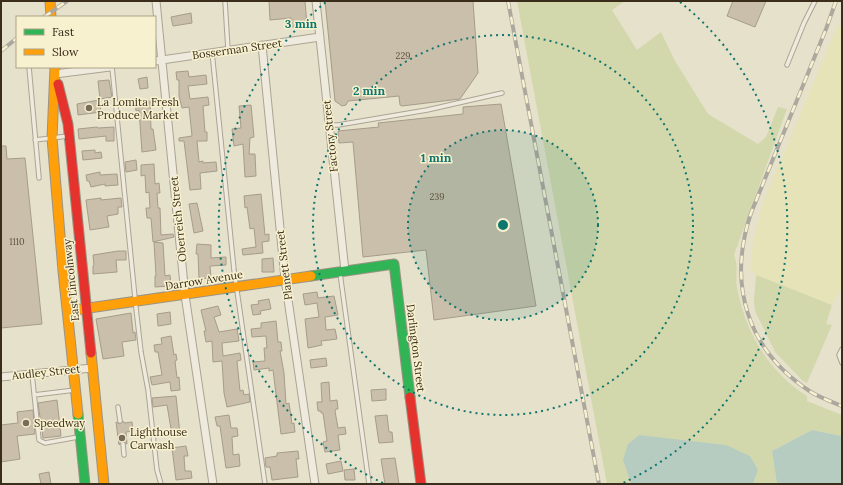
<svg xmlns="http://www.w3.org/2000/svg" width="843" height="485" font-family="Lora,serif">
<rect width="100%" height="100%" fill="#e6e1cb"/>
<path fill="#e7e3b9" d="M842,25v263l-10,17 -76,-30 -6,-5 3,-29 10,-38 74,-176z"/>
<path fill="#d3d8ac" d="M517,1h108l-13,9 25,40 24,-18 14,29 33,53 50,30 8,-7 12,-30 9,2 -53,146c5,12 1,21 3,33 9,45 31,83 70,108v5l35,14v21l-30,-6 -40,21 5,33h-24l5,-14 -135,-10 8,24h-24z
M756,275l76,30 -6,19 6,1 -25,58 -5,-3 -27,-28 -20,-41 -1,-10z"/>
<path fill="#b6ccc1" d="M812,430l30,6v48h-65l-5,-33z
M639,435l87,10 24,11 8,14 -5,14h-122l-8,-24 5,-16z"/>
<path fill="#cabfab" stroke="#a69c8a" d="M269,1h36l2,24 -15,2 -1,-9 -21,2z
M325,1h148l5,72 -18,26 -58,7 -2,-1 -1,-9 -51,5 -2,4 -4,1 -7,-5z
M733,1h33l-11,26 -28,-11z
M191,13l1,10 -19,3 -2,-9z
M188,71l1,6 17,-2 1,9 -19,2 2,13 18,-2 1,8 -6,1 2,26h2v9h-10l2,21 4,-1v2l13,-1 1,9 -17,2 1,16 -11,1 -6,-49h-5v-3l13,-2 -3,-29 -7,1 -3,-12v-16h-2l-1,-8z
M147,77l1,11 -8,1 -2,-10z
M109,80l3,17 -12,2 -2,-18z
M99,100l2,12 -23,3 -1,-11z
M150,101l1,28h2l3,21 -14,2 -3,-42 -3,1 -1,-9z
M501,104l35,202 -102,14 -8,-70 -63,7 -10,-115 -14,1 -1,-12 41,-4 -1,-4 85,-9v-7z
M251,105l3,32 -4,1 -1,16h6l1,22 -11,1 -2,-33 -9,2 -2,-17 9,-1 -2,-22z
M97,127l1,1 16,-1v14h-8v-5l-27,3 -1,-10z
M1,146h5l1,13 18,-1 17,166 -41,4z
M95,150v3l6,-1 1,6 -19,2 -1,-9z
M136,160l1,10 -11,2 -1,-10z
M154,164l1,20 4,-1 1,10h-3l1,15h2l1,27 12,-1 1,3 -21,5 -2,-24h-4l-1,-10h4l-1,-16 -3,1 -1,-18 -4,1v-11z
M100,172v3l17,-1 1,11 -13,1v-2l-14,3 -2,-6h-2l-1,-6z
M261,194l4,41 4,-1v7l-7,1 1,11 -20,2 -1,-6 14,-2 -2,-19 -4,1 -3,-22 -2,1 -1,-12z
M101,198v2l20,-2 1,9h-4v7l-11,2 2,11 -19,3 -4,-30z
M197,203l6,28 -9,2 -5,-29z
M154,242l9,1 2,33 5,-1 1,11 -16,1v-11h1z
M197,244l14,1v13l15,-1v8l-16,1 1,12 -12,1 -1,-25h-2z
M118,251h8v9h-10l1,12 -24,2v-8l1,-1 -1,-10z
M273,258l1,14h-12v-13z
M317,292l1,6 16,-2 4,19 -13,2 1,13 9,-1 2,10 -16,2 1,4 -14,3 -3,-29 14,-2 -2,-14 -12,2 -2,-11z
M269,299l2,10 -11,2 1,3 -8,1 -2,-10 8,-1 -1,-3z
M218,306l3,9 -7,2 5,15 18,-3 2,12 -17,2 1,13 17,-3 1,7 -4,1 3,30 3,-1 1,5 5,-1 1,8 -23,5 -3,-14 -2,-32 -9,1 -1,-21 -6,1 -2,-11h2l-5,-21z
M170,312l1,12 -13,2 -1,-12z
M131,313l2,20 2,-1 1,8 -14,2 2,14 -21,3 -7,-40z
M276,321l2,21h3l1,9h-2l4,22 2,31 3,-1 3,21 2,-1 1,9 -14,2 -8,-64 -4,1v-3l-15,2 -1,-8 12,-1 -1,-13h3l-1,-12 -14,1 -1,-8 10,-1v-5z
M171,336l3,19 2,-1 1,6 -2,1 2,17 2,-1 1,13 -9,1 -1,-9 -18,3 -2,-8 12,-2 -4,-23h-3l-1,-7 8,-1 -1,-6z
M326,358l1,8 -16,2 -1,-8z
M329,382l1,19 7,-1 1,9h-2l-1,2 3,17 7,-1 1,7 -8,1 2,15 -15,2 -2,-10 4,-1 -4,-28h-2v-2h-3l-1,-9h5l-1,-19z
M386,389v11l-14,1 -1,-11z
M176,396l4,38 -8,1 -5,-30 -14,2 -1,-9z
M57,400l4,36 -18,2 -5,-35z
M33,410l2,24 -18,2 3,23 -19,3v-37l17,-2 -1,-11z
M229,415l2,13h6l1,8 -6,1 1,18 6,-1 1,12 -14,2 -6,-42h-3l-2,-9z
M387,415l2,17h3l1,10 -14,1 -4,-27z
M123,421l1,2 8,-1 1,9 -7,1 1,12 -5,-3 -3,4 -3,-23 4,2z
M186,446l2,10h-4l1,15h6l1,7 -16,2 -4,-32z
M298,451l1,8h-3l2,18 -26,3 -2,-13h-4l-1,-9 12,-2v-3z
M395,458l4,26h-14l-4,-25z
M341,461l2,10 -15,3 -2,-10z
M354,469l1,11h-10l-1,-10z
M49,472l2,12h-10l-2,-10z"/>
<g fill="none" stroke-linecap="round" stroke-linejoin="round">
<g stroke="#aba494" stroke-width="5.5">
<path id="lane" d="M225,1l3,49
M212,52l22,218 31,214
M787,65l17,-42 11,-22
M29,67l10,111
M112,67l24,241 5,44 7,38 9,80 4,14
M330,125h8l89,-15 75,-17
M35,140l33,-4
M340,273l29,211
M842,349l-3,6 3,8
M32,374l7,66 6,3 33,-6
M34,395l41,-5
M118,407l2,14
M123,444l1,11"/>
</g>
<g stroke="#aba494" stroke-width="9">
<path id="street" d="M156,1l29,294 28,189
M316,1l29,270
M262,45l23,234 30,205
M155,61l165,-24
M55,74l55,-7
M1,377l91,-9"/>
</g>
<g stroke="#9b9484" stroke-width="11">
<path id="fast" d="M311,276l83,-12 16,133
M78,414l7,70"/>
</g>
<g stroke="#9b9484" stroke-width="11">
<path id="slow" d="M50,1l1,16
M55,67l-3,71 11,133 15,143
M68,311l243,-35
M91,353l13,131"/>
</g>
<g stroke="#9b9484" stroke-width="11">
<path id="jam" d="M58,84l10,40 23,229
M410,397l11,87"/>
</g>
<use href="#lane" stroke="#eeeadd" stroke-width="3.5"/>
<use href="#street" stroke="#eeeadd" stroke-width="7"/>
<use href="#fast" stroke="#30b455" stroke-width="9"/>
<use href="#slow" stroke="#ff9f0a" stroke-width="9"/>
<use href="#jam" stroke="#e5322d" stroke-width="9"/>
<g stroke="#aca89d" stroke-width="4">
<path id="rail" d="M508,1l91,483
M836,1l-10,28 -75,184c-24,71 -4,138 60,179 10,6 21,10 31,14
M44,17l23,-16
M1,51l16,-13"/>
</g>
<use href="#rail" stroke="#f8f1cf" stroke-width="2.5" stroke-dasharray="8" stroke-linecap="butt"/>
</g>
<circle cx="503" cy="225" r="95" fill="#0f766e" fill-opacity=".12"/>
<g fill="none" stroke="#0f766e" stroke-width="2" stroke-dasharray="2 4">
<circle cx="503" cy="225" r="95"/>
<circle cx="503" cy="225" r="190"/>
<path d="M383 483A285 285 0 0 1 326 2M680 2A285 285 0 0 1 623 483"/>
</g>
<g fill="#766c59" stroke="#f8f1cf" stroke-width="1.5">
<circle cx="89" cy="108" r="4"/>
<circle cx="26" cy="423" r="4"/>
<circle cx="122" cy="438" r="4"/>
</g>
<g text-anchor="middle" stroke-width="3" stroke-linejoin="round" paint-order="stroke">
<g font-size="9" fill="#5e523f">
<text x="403" y="59">229</text>
<text x="437" y="200">239</text>
<text x="17" y="245">1110</text>
</g>
<g font-size="11" fill="#3a2d1b" stroke="#f8f1cf">
<text transform="translate(237 49) rotate(-8)" y="4">Bosserman Street</text>
<text transform="translate(330 136) rotate(-96)" y="4">Factory Street</text>
<text transform="translate(178 219) rotate(-96)" y="4">Oberreich Street</text>
<text transform="translate(284 265) rotate(-97)" y="4">Planett Street</text>
<text transform="translate(71 280) rotate(-96)" y="4">East Lincolnway</text>
<text transform="translate(204 280) rotate(-9)" y="4">Darrow Avenue</text>
<text transform="translate(416 348) rotate(83)" y="4">Darlington Street</text>
<text transform="translate(46 372) rotate(-6)" y="4">Audley Street</text>
</g>
<g font-size="11" fill="#3a2d1b" stroke="#f8f1cf" text-anchor="start">
<text x="97" y="106">La Lomita Fresh<tspan x="97" dy="13">Produce Market</tspan></text>
<text x="34" y="427">Speedway</text>
<text x="130" y="436">Lighthouse<tspan x="130" dy="13">Carwash</tspan></text>
</g>
</g>
<circle cx="503" cy="225" r="6" fill="#0f766e" stroke="#f8f1cf" stroke-width="2"/>
<g font-size="12" text-anchor="middle" font-weight="bold" fill="#0f766e" stroke="#f8f1cf" stroke-width="3" stroke-linejoin="round" paint-order="stroke">
<text x="301" y="28">3 min</text>
<text x="369" y="95">2 min</text>
<text x="436" y="162">1 min</text>
</g>
<rect width="843" height="485" fill="none" stroke="#3a2d1b" stroke-width="4"/>
<rect x="16" y="16" width="140" height="52" fill="#f8f1cf" stroke="#aca387"/>
<rect x="24" y="29" width="20" height="6" fill="#30b455" stroke="#aca387"/>
<text x="52" y="36" font-size="12" fill="#3a2d1b">Fast</text>
<rect x="24" y="49" width="20" height="6" fill="#ff9f0a" stroke="#aca387"/>
<text x="52" y="56" font-size="12" fill="#3a2d1b">Slow</text>
</svg>
